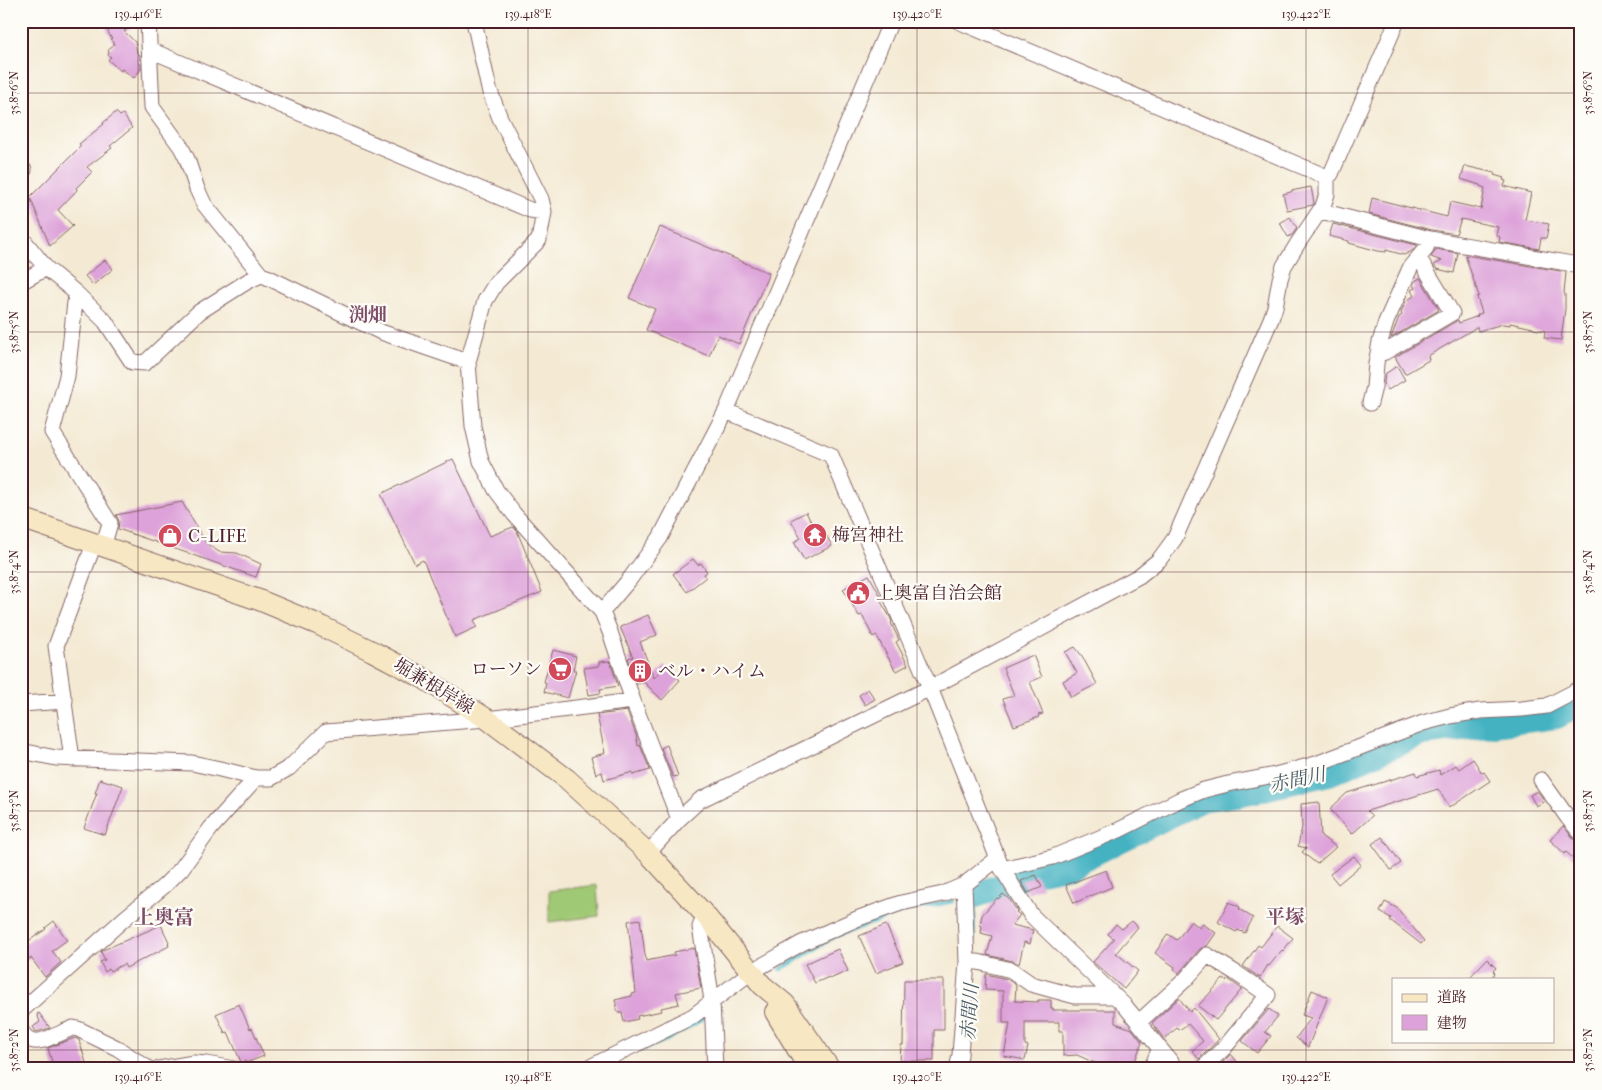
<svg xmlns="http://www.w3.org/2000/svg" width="1602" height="1090" font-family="'IM FELL French Canon','Noto Serif JP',serif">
<rect width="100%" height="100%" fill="#fdfcf7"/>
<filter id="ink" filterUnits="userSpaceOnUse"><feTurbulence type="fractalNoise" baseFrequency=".02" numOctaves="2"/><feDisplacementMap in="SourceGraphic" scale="10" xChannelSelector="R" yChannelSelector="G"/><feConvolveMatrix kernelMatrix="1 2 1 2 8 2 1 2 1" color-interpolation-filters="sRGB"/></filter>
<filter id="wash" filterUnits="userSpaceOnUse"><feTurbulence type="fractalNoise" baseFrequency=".0096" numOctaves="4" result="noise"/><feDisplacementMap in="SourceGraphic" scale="20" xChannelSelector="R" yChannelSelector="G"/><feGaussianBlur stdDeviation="1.12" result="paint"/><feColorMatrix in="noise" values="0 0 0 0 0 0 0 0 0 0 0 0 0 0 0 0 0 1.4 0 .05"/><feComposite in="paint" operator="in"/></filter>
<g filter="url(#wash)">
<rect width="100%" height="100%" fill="#f4ead4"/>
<path fill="#a0c975" stroke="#757450" d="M597,885l2,31 -50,6v-31z"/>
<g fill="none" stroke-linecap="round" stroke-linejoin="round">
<path stroke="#45b2c2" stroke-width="4.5" d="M973,940l2,-45
M781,969l54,-33 73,-26 45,-9
M968,1045l2,-22
M640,1050l26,-10 41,-24"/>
<path stroke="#45b2c2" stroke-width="26" d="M1018,879l9,-5 42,-9 133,-66 35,-5 92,-21 93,-40 135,-17 24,-16
M975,895l28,-9"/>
</g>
<g id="blocks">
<path fill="#dda2d9" d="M103,21h36v3l-15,7 11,11 2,11 3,2v4l-2,3 3,2v5l-7,9 -12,-9 -1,2 -13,-11 3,-3 -3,-2 1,-3 -1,-1 6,-7z
M116,112l4,4 3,-2 9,14 -22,18 2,2 -25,19 5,5 -16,16 1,2 -19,20 15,16 -23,20 -20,-49 51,-51 -2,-2 25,-20 -1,-1z
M1465,166l30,7 -1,2 10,3 -1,2 3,1 -2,5 27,7 -6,27 24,4 -3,14h-5l-2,11 -40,-7 1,-5 -4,-2 2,-8 -37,-8 -5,15 -24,-4 -63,-16 3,-16 75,19 3,-15 31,7 4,-21 -5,-2v-1l-19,-6z
M1311,187l3,16 -1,2 -26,5 -4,-16 8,-2v-1z
M1290,217l7,11 -5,7 -4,2 -8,-14z
M1333,224l84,21 -5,6 -8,4 -18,-5v2l-8,-1 -29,-8v-2l-20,-5z
M660,227l109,46 -30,71 -21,-9 -9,21 -63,-26 9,-21 -26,-11z
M1436,249l22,4 -4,20 -17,-4 -3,-4 8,-4 -11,-4z
M1465,255l101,17 -2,21 1,1v15l-4,31 -17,-2 1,-7 -12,-2v-1l-23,-5v2l-7,-1 -25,7 -1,-4 -49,29 1,4 -24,14 -10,-17 63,-37 1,3 19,-7 -1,-1 5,-2 -5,-16 2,-1z
M105,260l8,9 -20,16 -8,-9z
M1420,278l19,32 -48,28 8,-21 3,-2 -1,-3 5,-11 8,-5 -3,-6 4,-2 -2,-3 2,-4z
M1397,366l8,14 -17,10 -4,-7 1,-9z
M453,459l37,77 23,-9 4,4 25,61 -68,28 3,7 -22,10 -32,-77 -8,4 -34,-70z
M182,502l24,41 13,9 18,1 24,11 -5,13 -138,-48 1,-8 -3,-6z
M806,512l9,18 7,-3 10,19 -28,14 -10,-18 7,-4 -10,-18z
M693,559l5,6 3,-2 6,9 -3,2 2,3 -19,15 -14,-18z
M869,575l11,20 3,6 -2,1 9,15 2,5 -1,1 8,17 -3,2 12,23 -11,6 -2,-1 -19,-35 -3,2 -11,-22 -3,1 -16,-27z
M648,615l9,20 -17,7 14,36 11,-12 15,14 -18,20 -18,-18 -7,2 -9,-26 5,-1 -13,-30z
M1075,647l7,9 15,28 -26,13 -8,-16 14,-8 -12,-21z
M553,650l23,6 -3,14h3l-8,28 -24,-6 2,-9 -2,-1z
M1033,655l9,22 -12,5 13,32 -5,1 1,2 -25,9 -11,-27 11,-4 -11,-27z
M610,661l8,25 -18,3 1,4 -12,2 -5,-27 15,-2v-4z
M868,689l7,10 -10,6 -6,-10z
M627,711l9,24 2,11 2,-1 10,25 -17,5v-3l-29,8 -2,-8 -6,2 -5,-17 14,-4 -8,-38z
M667,745l11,31 -5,1 -12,-29z
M1473,759l9,14 2,-1 6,9 -38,25 -1,-1 -2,2 -11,-18 -71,22 5,5 -20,18 -22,-25 17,-16 69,-21 1,4 22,-6 1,5 16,-10 3,4z
M100,779l23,7 -18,49 -21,-7 13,-35h-2z
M1537,791l8,10 -9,5 -6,-11z
M1319,802l2,34 15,11 -19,17 -15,-12 4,-4 -8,-2 4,-19 -1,-23z
M1563,826l11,13 7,3v8l-8,8 -7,-6 -1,2 -15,-14z
M1382,837l19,26 -10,7 -19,-26z
M1354,856l7,9 -23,19 -8,-10z
M1106,870l6,17 -38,16 -8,-18z
M1036,875l6,12 -14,6 -7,-12z
M1003,894l7,6 7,11 -1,1 4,3 -8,10 21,5 -3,14 -6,-2 -5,22 -6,-3 -26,-6 5,-19 -11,-3 1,-7 -2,-1 2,-10 15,-17 1,1z
M1229,902l11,5 -1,2 14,9 -8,15 -7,-3 -2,2 -18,-10z
M1385,902l12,6 27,33 -3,3 -31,-24 1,-2 -11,-6z
M640,919l6,42 29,-6 -1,-3 20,-4 7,40 -25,5 3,11 -18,4 1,3 -25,5 1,3 -14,3 -2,-9h-4l-3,-13 17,-4v-2l4,-1 -8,-72z
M54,921l13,19 -15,11 9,11 -16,15 -14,-19 -10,5v-17l25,-17 -1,-1z
M1132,921l6,6 -22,26 22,18 -14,18 -31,-27 21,-23 -6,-5 8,-10 6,5z
M1191,921l9,7 3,-4 13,9 -9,13 -7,3 -21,24 -5,-4 1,-2 -20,-14 13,-19 9,6z
M161,925l8,17 -1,1 1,3 -43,22 -2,-4 -14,7 -1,-2 -4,3 -5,-10 5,-2 -4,-8 2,-2z
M886,925l17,37 -27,11 -17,-37z
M1277,926l16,12 -10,13 -1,-1 -13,16 -1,-1 -8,13 -17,-12 15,-21 3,2z
M838,949l10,22 -18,8 -1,-2 -14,6 -10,-19z
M1487,959l9,9 -3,3 2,2 -5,6h-22z
M986,974l21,5 9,6 -1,16 23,1v-2h13v8h2v2h62v13l17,6 10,13 -10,27h-23l-32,-14 -14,1v-25h-4v-9h-34v23l3,1 -3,14 -21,-4 6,-33h-7v-32l-18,-1z
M1223,979l3,2 2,-2 14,10 -26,31 -18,-14z
M904,980h40v50h-10v31h-34l1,-16h2z
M1312,990l16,7 -20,50 -12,-9 15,-20 -9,-3z
M1179,998l11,14 4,-4 25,31 -20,20 -7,-8 11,-10 -15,-17 -9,6 -2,-2 -13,11 -12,-16z
M239,1004l11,25 2,-1 12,28 -18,7 -1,-2 -4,1 -13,-30 -3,1 -9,-19z
M1269,1009l9,7 -13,16 6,4 -14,17 -15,-12z
M39,1013l11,15 -14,4 -3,-5 7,-5 -3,-8z
M75,1038l4,2 9,29h-34l-6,-21z
M1231,1054l12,15h-27z"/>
</g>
</g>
<g filter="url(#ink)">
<use href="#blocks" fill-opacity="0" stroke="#866666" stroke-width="1"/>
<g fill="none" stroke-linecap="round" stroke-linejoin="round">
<g stroke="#866666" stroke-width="17">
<path id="street" d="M148,21l4,86 29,40 6,12 10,30 7,15 57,71 6,2 114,55 87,30
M474,21l15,68 11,29 41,81 3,13 -5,28 -43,43 -11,18 -17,61 5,64 8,35 15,29 18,24 88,98 8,20 23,69 46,118
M958,21l369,156
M150,50l380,160 14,2
M21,174l3,-4
M1321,211l109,28 142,25 9,4
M21,237l25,31 30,25 29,28 27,41 13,1 54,-51 49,-31 13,-6
M21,282l25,-14
M76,293l-9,83 -15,56 58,91 -7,24
M1378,354l7,-2 67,-39 -33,-55
M1370,403l4,-16 2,-23 4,-22 6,-20 25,-56 14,-16 5,-11
M726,411l105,44 99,233 72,181 29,46 94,91 46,56 4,7
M602,612l27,-32 31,-42 66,-127 165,-390
M21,704l44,-3
M21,751l35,7 136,5 28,6 36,9h15l18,-10 37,-36 161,-13 146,-18
M72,759l-16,-113 38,-102
M1541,780l27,38 13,15
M648,853l31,-34 21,-19 230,-112 209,-112 20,-16 16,-22 96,-219 4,-12 5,-28 4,-13 14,-23 25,-37 4,-12v-17l4,-3 66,-153
M1002,869l51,-12 66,-27 60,-30 25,-10 24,-6 47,-9 41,-11 107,-41 27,-7 30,-5 42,-2 25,-3 27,-14 7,-5
M705,915l-5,12 12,73 3,69
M967,962h11l33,8 20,14 44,12h40
M21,1011l104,-93 39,-32 17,-17 30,-41 45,-50
M1139,1022l47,-43 21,-24 29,18 32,22 -43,52 -23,22
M21,1031c4,5 6,9 13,10 9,2 30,-10 39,-13l5,1 39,19 32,21
M159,1069l35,-6 12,1 28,5
M586,1069l107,-53 58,-44 51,-29 57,-25 42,-15 42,-9 21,-9 33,-26
M957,1069l3,-14 7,-93 -3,-77
M1151,1069l9,-21"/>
</g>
<g stroke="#866666" stroke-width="22">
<path id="secondary" d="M21,518l238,82 58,24 55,27 51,27 64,41 80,60 81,74 57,62 57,70 23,19 45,65
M775,1012l34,57"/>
</g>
<use href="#street" stroke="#fff" stroke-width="15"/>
<use href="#secondary" stroke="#f7e8c3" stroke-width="20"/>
</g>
</g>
<path fill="none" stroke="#4a1f2b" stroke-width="1" stroke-opacity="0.45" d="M138,21v1048M528,21v1048M917,21v1048M1306,21v1048M21,93h1560M21,332h1560M21,572h1560M21,811h1560M21,1050h1560"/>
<defs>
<g id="temple-disc" transform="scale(1.25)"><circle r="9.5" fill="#d1495b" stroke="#fdfcf7"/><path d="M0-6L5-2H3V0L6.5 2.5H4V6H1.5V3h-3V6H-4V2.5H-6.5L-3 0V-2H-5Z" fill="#fff"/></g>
<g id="shop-disc" transform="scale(1.25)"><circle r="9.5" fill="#d1495b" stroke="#fdfcf7"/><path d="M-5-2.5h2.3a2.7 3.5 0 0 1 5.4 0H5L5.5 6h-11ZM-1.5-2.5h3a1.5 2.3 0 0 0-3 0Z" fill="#fff"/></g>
<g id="civic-disc" transform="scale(1.25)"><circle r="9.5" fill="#d1495b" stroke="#fdfcf7"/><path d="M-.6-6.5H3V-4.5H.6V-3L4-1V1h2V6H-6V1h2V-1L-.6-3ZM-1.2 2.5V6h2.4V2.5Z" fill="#fff"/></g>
<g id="supermarket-disc" transform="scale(1.25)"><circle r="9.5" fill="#d1495b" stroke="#fdfcf7"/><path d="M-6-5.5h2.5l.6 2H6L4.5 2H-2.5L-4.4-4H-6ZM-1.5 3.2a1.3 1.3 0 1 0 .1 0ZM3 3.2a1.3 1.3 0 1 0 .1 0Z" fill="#fff"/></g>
<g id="building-disc" transform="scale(1.25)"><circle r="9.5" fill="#d1495b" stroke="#fdfcf7"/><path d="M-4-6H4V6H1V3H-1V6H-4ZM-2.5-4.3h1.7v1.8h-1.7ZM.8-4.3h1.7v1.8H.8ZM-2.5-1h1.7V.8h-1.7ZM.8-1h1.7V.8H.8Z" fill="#fff"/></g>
</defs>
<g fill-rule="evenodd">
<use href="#temple-disc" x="815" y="535"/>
<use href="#shop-disc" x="170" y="536"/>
<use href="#civic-disc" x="858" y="593"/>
<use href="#supermarket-disc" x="560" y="669"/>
<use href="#building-disc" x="640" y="671"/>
</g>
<g text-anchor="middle" stroke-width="4.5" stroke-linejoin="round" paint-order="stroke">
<g font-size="18" fill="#4a1f2b" stroke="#fdfcf7" text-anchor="start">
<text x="832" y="541">梅宮神社</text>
<text x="188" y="542">C−LIFE</text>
<text x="876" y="599">上奥富自治会館</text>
<text x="542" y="675" text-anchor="end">ローソン</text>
<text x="658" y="677">ベル・ハイム</text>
</g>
<g font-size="18" fill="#4a1f2b" stroke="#fdfcf7">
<text transform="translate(434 686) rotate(31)" y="6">堀兼根岸線</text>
</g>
<g font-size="19" font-weight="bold" fill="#7d4d68" stroke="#fdfcf7">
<text x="368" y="321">渕畑</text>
<text x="1285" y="923">平塚</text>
</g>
<g font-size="19" font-style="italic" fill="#485a67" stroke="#fdfcf7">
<text transform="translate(1297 779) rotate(-12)" y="7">赤間川</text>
<text transform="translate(969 1012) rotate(-86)" y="7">赤間川</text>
</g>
<g font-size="20" font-weight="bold" fill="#7d4d68" stroke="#fdfcf7">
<text x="164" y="924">上奥富</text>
</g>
</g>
<rect width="1602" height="1090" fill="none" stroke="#fdfcf7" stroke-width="55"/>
<rect x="1392" y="978" width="162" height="65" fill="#fdfcf7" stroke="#b5a4a5"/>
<rect x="1402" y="994" width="25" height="8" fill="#f7e8c3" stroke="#b5a4a5"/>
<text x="1437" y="1002" font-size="15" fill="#4a1f2b">道路</text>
<rect x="1402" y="1015" width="25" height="15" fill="#dda2d9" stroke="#b5a4a5"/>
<text x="1437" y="1028" font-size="15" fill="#4a1f2b">建物</text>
<rect x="28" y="28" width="1546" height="1034" fill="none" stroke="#4a1f2b" stroke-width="2"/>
<g font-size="12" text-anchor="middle" fill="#4a1f2b">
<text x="138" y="18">139.416°E</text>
<text x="528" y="18">139.418°E</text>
<text x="917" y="18">139.420°E</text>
<text x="1306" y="18">139.422°E</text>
<text transform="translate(14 93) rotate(-90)" y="4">35.876°N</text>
<text transform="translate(1588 93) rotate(-90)" y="4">35.876°N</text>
<text transform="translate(14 332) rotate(-90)" y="4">35.875°N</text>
<text transform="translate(1588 332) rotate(-90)" y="4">35.875°N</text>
<text transform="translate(14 572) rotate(-90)" y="4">35.874°N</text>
<text transform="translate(1588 572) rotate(-90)" y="4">35.874°N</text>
<text transform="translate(14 811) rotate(-90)" y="4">35.873°N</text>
<text transform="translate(1588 811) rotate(-90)" y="4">35.873°N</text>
<text transform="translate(14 1050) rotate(-90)" y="4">35.872°N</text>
<text transform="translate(1588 1050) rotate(-90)" y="4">35.872°N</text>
<text x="138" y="1081">139.416°E</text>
<text x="528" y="1081">139.418°E</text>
<text x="917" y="1081">139.420°E</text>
<text x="1306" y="1081">139.422°E</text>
</g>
</svg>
